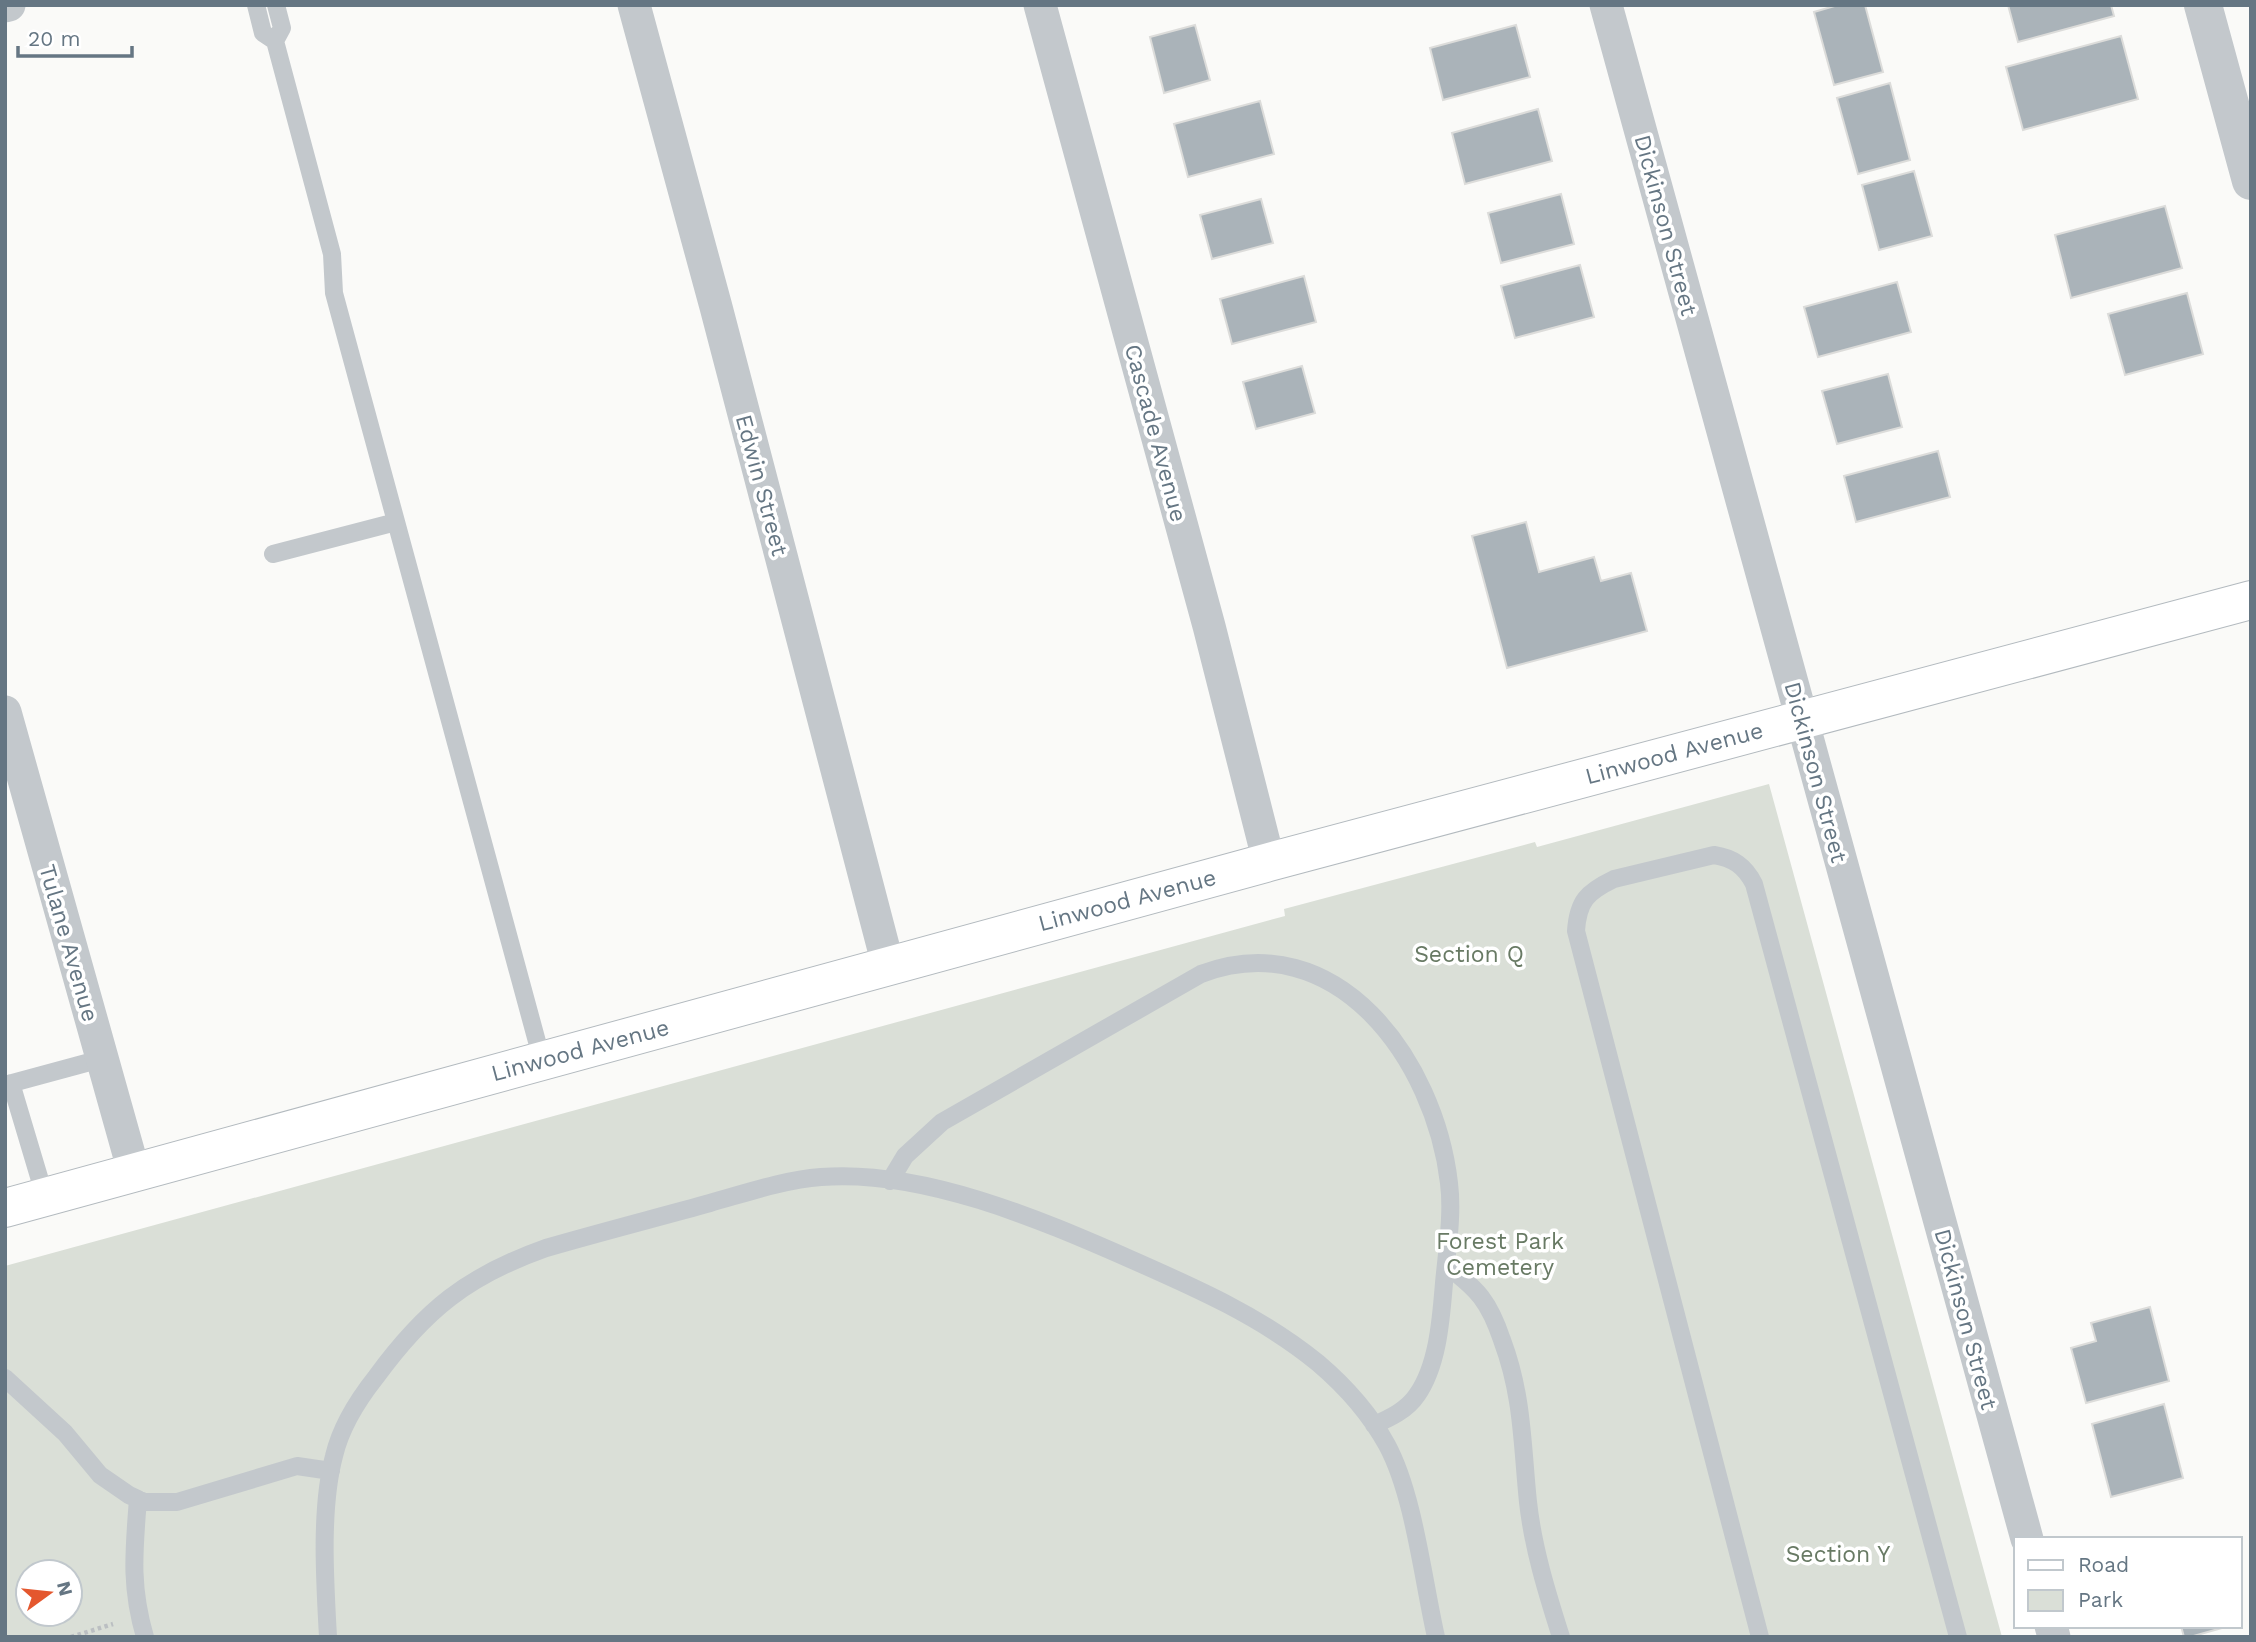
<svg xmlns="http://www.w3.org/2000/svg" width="2256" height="1642" font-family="'Work Sans',sans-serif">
<rect width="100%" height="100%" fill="#fafaf8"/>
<path fill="#dadfd7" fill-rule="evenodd" d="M1769,784l233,853h-1997v-371l1280,-350 -1,-7 251,-67 2,5zM28,1572h42v42h-42z"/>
<path fill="#aab3b9" stroke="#dcdcda" stroke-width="2" d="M1838,5h27l18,67 -49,13 -20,-73z
M2008,5h103l3,11 -96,26z
M1195,25l15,55 -46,13 -14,-56z
M1516,25l14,52 -87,23 -13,-52z
M2121,36l17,63 -115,31 -17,-63z
M1890,83l20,77 -52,14 -21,-76z
M1260,101l14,53 -86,23 -14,-53z
M1538,109l14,52 -87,23 -13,-51z
M1914,171l18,65 -53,14 -17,-65z
M1561,194l13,50 -73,19 -13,-50z
M1261,199l12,44 -61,16 -12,-44z
M2165,206l17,62 -111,30 -16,-63z
M1580,265l14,52 -79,21 -14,-52z
M1304,276l12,46 -84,22 -12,-45z
M1897,282l14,50 -93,25 -14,-50z
M2187,293l16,61 -78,21 -17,-61z
M1302,366l13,47 -59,16 -13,-47z
M1888,374l14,53 -65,17 -15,-53z
M1938,451l12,46 -94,25 -12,-46z
M1526,522l13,50 55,-15 7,24 30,-8 16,58 -140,37 -35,-132z
M2150,1307l19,74 -83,22 -15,-55 25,-7 -5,-18z
M2164,1404l19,74 -72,19 -19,-73z
M2181,1626h48l-39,11h-6z"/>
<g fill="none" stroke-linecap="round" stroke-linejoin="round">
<g stroke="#b3babf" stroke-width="40">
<path id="secondary" d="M5,1208l1264,-346 982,-262"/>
</g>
<path stroke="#bbbfc2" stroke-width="4.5" stroke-dasharray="3.5 3.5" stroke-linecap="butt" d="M71,1637l42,-13"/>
<path stroke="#c3c8cc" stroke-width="18" d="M256,5l7,28 12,8 7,-13 -6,-23
M275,41l57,213 2,39 208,767
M273,554l123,-32
M11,1083l34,114
M5,1085l96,-26
M890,1181l15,-25 37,-34 259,-148c136,-51 234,87 248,209 4,32 -2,67 -5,100 -3,36 -6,82 -27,112 -10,15 -27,23 -43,30
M1446,1265c12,10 25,19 35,32 10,13 16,28 21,43 21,56 20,104 26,162 5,46 19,91 33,135
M5,1378l60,55 35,42 29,20 15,7h33l120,-36 34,5
M138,1499c-4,52 -8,87 7,138
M328,1637c-3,-55 -8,-128 6,-181 7,-30 23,-55 42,-79 49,-67 91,-101 170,-129 55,-16 110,-30 164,-45 36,-10 73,-23 111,-26 101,-8 218,42 309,82 66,29 132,58 188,104 27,23 52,51 69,82 27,50 36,135 49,192
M1760,1637l-184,-706c2,-30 11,-39 38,-52l100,-24c19,3 31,11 40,29l204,753"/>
<path stroke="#c3c8cc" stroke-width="33" d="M634,5l82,302 172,658
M1040,5l169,621 60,236
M1606,5l421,1534
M5,6l4,-1
M5,712l129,460
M2051,1626l3,11"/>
<path stroke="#c3c8cc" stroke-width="38" d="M2203,5l48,176"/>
<use href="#secondary" stroke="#fff" stroke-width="38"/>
</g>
<g text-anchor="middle" stroke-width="7" stroke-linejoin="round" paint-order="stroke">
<g font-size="23" fill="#657683" stroke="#fff">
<text transform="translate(1666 225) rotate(75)" y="8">Dickinson Street</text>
<text transform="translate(1156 433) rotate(75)" y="8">Cascade Avenue</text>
<text transform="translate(762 485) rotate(75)" y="8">Edwin Street</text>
<text transform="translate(1674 753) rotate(-15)" y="8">Linwood Avenue</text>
<text transform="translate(1816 772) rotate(75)" y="8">Dickinson Street</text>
<text transform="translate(1127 900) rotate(-15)" y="8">Linwood Avenue</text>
<text transform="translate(69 943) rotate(74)" y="8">Tulane Avenue</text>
<text transform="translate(580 1050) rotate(-15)" y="8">Linwood Avenue</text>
<text transform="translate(1966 1319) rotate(75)" y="8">Dickinson Street</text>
</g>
<g font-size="23" fill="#687a64" stroke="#fff">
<text x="1469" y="962">Section Q</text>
<text x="1500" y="1249">Forest Park<tspan x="1500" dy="26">Cemetery</tspan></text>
<text x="1838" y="1562">Section Y</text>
</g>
</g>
<rect width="2256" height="1642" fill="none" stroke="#657683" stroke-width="14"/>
<rect x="2014" y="1537" width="228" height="91" fill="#ffffff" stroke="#c1c8cd" stroke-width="2"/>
<rect x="2028" y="1560" width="35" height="10" fill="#ffffff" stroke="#c1c8cd" stroke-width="2"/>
<text x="2078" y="1572" font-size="21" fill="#657683">Road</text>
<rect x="2028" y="1590" width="35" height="21" fill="#dadfd7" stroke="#c1c8cd" stroke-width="2"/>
<text x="2078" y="1607" font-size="21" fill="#657683">Park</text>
<g transform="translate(49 1593) rotate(75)"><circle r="33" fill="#ffffff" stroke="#c1c8cd" stroke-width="2"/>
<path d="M0-5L12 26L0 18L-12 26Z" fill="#e4572e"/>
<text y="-10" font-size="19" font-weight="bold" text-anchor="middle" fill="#657683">N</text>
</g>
<path d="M18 46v10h114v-10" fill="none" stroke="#657683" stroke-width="3.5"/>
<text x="28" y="46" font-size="21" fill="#657683" stroke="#ffffff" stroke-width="5" paint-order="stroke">20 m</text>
</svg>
